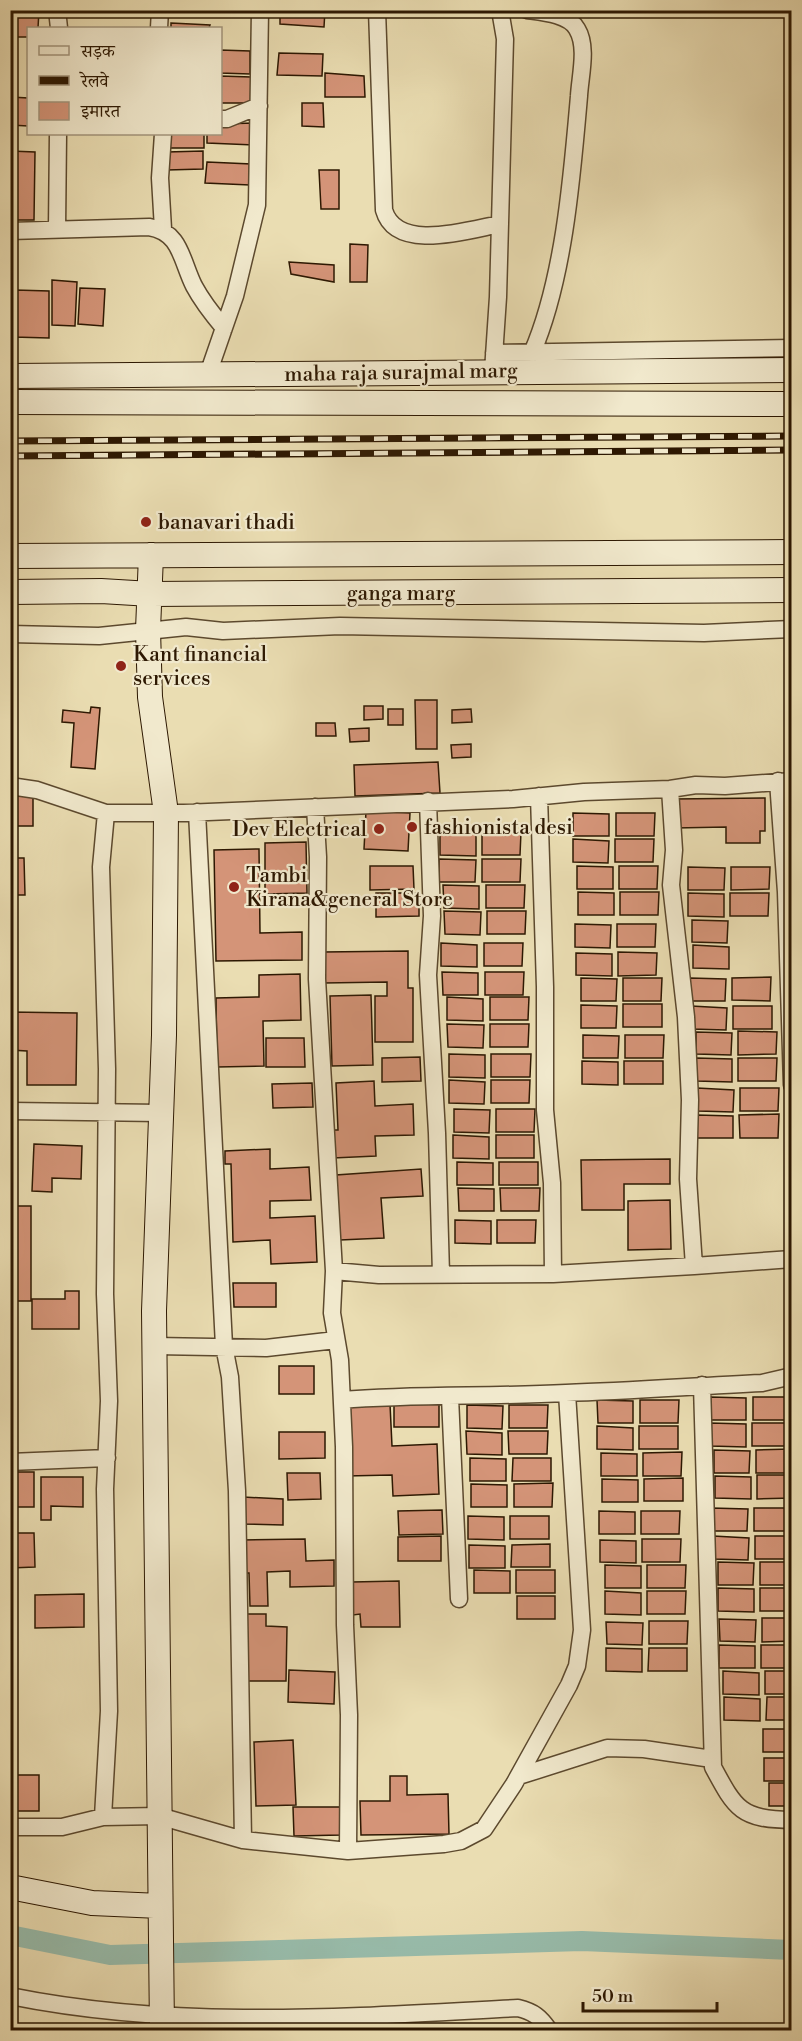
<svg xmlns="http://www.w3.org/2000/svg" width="802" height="2041" font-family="'Libre Bodoni','Noto Serif Devanagari',serif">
<rect width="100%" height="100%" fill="#eaddb2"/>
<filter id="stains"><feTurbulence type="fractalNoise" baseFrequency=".00333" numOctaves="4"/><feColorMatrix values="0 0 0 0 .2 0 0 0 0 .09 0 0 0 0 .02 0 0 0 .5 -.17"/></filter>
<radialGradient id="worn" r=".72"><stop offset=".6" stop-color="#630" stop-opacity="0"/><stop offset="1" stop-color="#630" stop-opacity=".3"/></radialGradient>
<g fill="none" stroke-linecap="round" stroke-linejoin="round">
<path stroke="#98bcab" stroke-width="20" d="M10,1935l100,20 472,-14 210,9"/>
</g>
<path fill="#d49478" stroke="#2d1802" stroke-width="1.5" d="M13,10h26l-1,18h-10v9h-16z
M280,10h45l-1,17 -44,-3z
M171,23l39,2 -1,3h-38z
M220,50l30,1v23l-30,-1z
M279,53l44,1 -1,22 -45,-1z
M325,73l39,3 1,21h-40z
M220,76l31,1 2,26h-33z
M10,97l18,1v28l-18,-1z
M302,103h21l1,24 -22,-1z
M254,123v22l-47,-2v-9h13v-10z
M167,134h37v14h-36z
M10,151l25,1 -1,68h-24z
M203,151v18l-36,1v-18z
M207,162l44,2 -1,21 -45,-2z
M319,170h20v39h-18z
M350,244l18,1 -1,37h-17z
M289,262l45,3v17l-43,-8z
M52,280l25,2 -2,44 -23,-1z
M80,288l25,1 -2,37 -25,-2z
M15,290l34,1v47l-36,-1z
M415,700h22v49h-21z
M364,706h19v13l-19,1z
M91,707l9,1 -5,61 -24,-2 3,-44 -12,-1 1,-12 27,3z
M388,709h15v16h-15z
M471,709l1,13 -20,1v-13z
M316,723h19l1,13h-20z
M369,728v13l-19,1 -1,-13z
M471,744v13l-19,1 -1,-13z
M438,762l2,31 -85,3 -1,-31z
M10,794h23v32h-23z
M789,796h3v49h-2z
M765,798v33h-5v12h-34v-16l-51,1 -1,-29z
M366,811l44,2 -2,38 -44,-2z
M573,813l36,1v22h-36z
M616,813h39l-1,23h-38z
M440,832l36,2v22l-36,-1z
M482,832h39l-1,23h-38z
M573,839l36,2 -1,22 -35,-1z
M615,839h39l-1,23h-38z
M306,842l1,51 -42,1v-51z
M259,849l1,84 42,-1v28l-86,1 -2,-111z
M10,858h14l1,37h-15z
M439,859l37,1 -1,22h-36z
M482,859h39l-1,23h-38z
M370,866h43l1,23 -44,1z
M577,866l36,1v22h-36z
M619,866h39l-1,23h-38z
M688,867l37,1 -1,22h-36z
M731,867h39l-1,22 -38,1z
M443,885l36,1v23l-35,-1z
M486,885h39l-1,23h-38z
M578,892l36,1v22h-36z
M620,892h39l-1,23h-38z
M376,893h43v23l-43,1z
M688,893l36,1v23l-36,-1z
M730,893h39l-1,23h-38z
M444,911l37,1 -1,23 -35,-1z
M487,911h39l-1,23h-38z
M692,920l36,1 -1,22 -35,-1z
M575,924l36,1 -1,23 -35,-1z
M617,924h39l-1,23h-38z
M441,943l36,2v22l-36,-1z
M484,943h39l-1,23h-38z
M693,945l36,2v22l-36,-1z
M408,951v37h5v54h-38v-46h12v-14l-63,1 -1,-31z
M618,952l39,1 -1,22 -38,1z
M576,953l36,1v22l-36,-1z
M442,972l36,1v22h-35z
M485,972h39l-1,23h-38z
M300,974l1,46 -38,1 1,45 -47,1 -1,-69 43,-1v-22z
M771,977l-1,24 -38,-1v-22z
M581,978l36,1 -1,22h-35z
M623,978h39l-1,23h-38z
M690,978l36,1 -1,22h-35z
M371,995l2,70 -41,1 -2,-70z
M447,997l36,2v22l-36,-1z
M490,997h39l-1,23h-38z
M623,1004h39v23h-39z
M581,1005l36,1 -1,22h-35z
M691,1006l36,2 -1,22 -35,-1z
M733,1006h39v23h-39z
M10,1012l67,1 -1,72h-49v-34l-17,-1z
M447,1024l37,1 -1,23 -35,-1z
M490,1024h39l-1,23h-38z
M738,1031l39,1 -1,22 -38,1z
M696,1032l36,1 -1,22 -35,-1z
M583,1035l36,1 -1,22h-35z
M625,1035h39l-1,23h-38z
M266,1038h38l1,29h-39z
M449,1054l36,1v23l-36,-1z
M491,1054h40l-1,23h-39z
M420,1057l1,24 -39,1v-24z
M696,1058l36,1v23l-36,-1z
M738,1058h39l-1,23h-38z
M582,1061l36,1v23l-36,-1z
M624,1061h39v23h-39z
M449,1080l36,2 -1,22 -35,-1z
M491,1080h39l-1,23h-38z
M374,1081l1,25 38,-2 1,31 -39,1 1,20 -43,2 -1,-28h6l-2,-47z
M312,1083l1,24 -40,1 -1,-24z
M697,1088l37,2 -1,22 -35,-1z
M740,1088h39l-1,23h-38z
M454,1109l36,1 -1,23 -35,-1z
M496,1109h39l-1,23h-38z
M779,1114l-1,24h-38l-1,-23z
M697,1115l36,1v22h-36z
M453,1135l36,2v22l-36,-1z
M496,1135h38v23h-38z
M34,1144l48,2 -1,33 -29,-1v14l-20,-1z
M270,1149v20l39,-2 2,33 -41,1v17l45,-2 2,46 -46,2 -1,-24 -37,2 -2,-78h-6v-13z
M670,1159v25h-46v26h-42l-1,-50z
M457,1162l36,1v22h-36z
M499,1162h39v23h-39z
M421,1169l2,27 -42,2 3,40 -44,2 -4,-65z
M458,1188l36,1v22h-35z
M500,1188h40l-1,23h-38z
M670,1200l1,49 -43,1v-49z
M10,1206h21v95h-21z
M455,1220l36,1v23l-36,-1z
M497,1220h39l-1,23h-38z
M233,1283h43v24h-42z
M65,1291h14v38h-47v-30h33z
M279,1366h35v28h-35z
M710,1397l36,1v22h-36z
M753,1397h38v23h-38z
M597,1400l36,1v22h-35z
M640,1400h39l-1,23h-38z
M439,1402v25h-45v-24z
M390,1404l2,42 45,-2 2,50 -46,2 -1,-21 -46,1 -3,-70z
M467,1405l36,1 -1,23 -35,-1z
M509,1405h39l-1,23h-38z
M710,1423l36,1v23l-36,-1z
M752,1423h39l-1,23h-38z
M597,1426l36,2v22l-36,-1z
M639,1426h39v23h-39z
M466,1431l36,2v22l-35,-1z
M508,1431h40l-1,23h-38z
M279,1432h46v26l-46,1z
M792,1449v24h-36v-23z
M714,1450l36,1 -1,22h-35z
M682,1452l-1,24h-38v-23z
M601,1453l36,1v22h-36z
M470,1458l36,1v22h-36z
M513,1458h38v23h-39z
M10,1472h24v35h-24z
M287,1473h33l1,26 -33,1z
M757,1475h35v23l-35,1z
M715,1476l36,1v22l-36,-1z
M41,1477h42v30l-32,-1v14h-10z
M683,1478v23h-39v-22z
M602,1479l36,1v22h-36z
M553,1483l-1,24h-38v-23z
M471,1484l36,1v22h-36z
M243,1497l40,2v26l-41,-1z
M711,1508l37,1 -1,22h-35z
M754,1508h38v23h-38z
M442,1510l1,24 -44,1 -1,-24z
M599,1511l36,1v22h-36z
M641,1511h39l-1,23h-38z
M468,1516l36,1v23l-36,-1z
M510,1516h39v23h-39z
M10,1533h24l1,34 -25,1z
M441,1536v25h-43v-24z
M713,1536l36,2 -1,22 -35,-1z
M755,1536h37v23h-37z
M305,1539l1,22 28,-1v26l-44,1v-16l-23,1 1,34h-18l-1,-33h-7v-33z
M642,1539h39l-1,23h-38z
M600,1540l36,1v22l-36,-1z
M550,1544v23h-39l1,-22z
M469,1545l36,1v22h-36z
M718,1562l36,1 -1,22h-35z
M760,1562h32v23h-32z
M605,1565l36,1v22h-36z
M647,1565h39l-1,23h-38z
M474,1570l36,1v22h-36z
M516,1570h39v23h-39z
M399,1581l1,46h-39l-1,-13 -7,1 -1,-33z
M718,1588l36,1v23l-36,-1z
M760,1588h32v23h-32z
M605,1591l36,2v22l-36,-1z
M647,1591h39l-1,23h-38z
M84,1594v33l-49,1v-33z
M517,1596h38v23h-38z
M247,1614h19v12l21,1 -1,54h-40z
M762,1618h30v23l-30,1z
M719,1619l37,1 -1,22 -35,-1z
M649,1621h39l-1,23h-38z
M606,1622l37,1 -1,22 -35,-1z
M719,1645l36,1v22h-36z
M761,1645h31v23h-31z
M606,1648l36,1v23l-36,-1z
M649,1648h38v23h-39z
M289,1670l46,2 -1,32 -46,-2z
M723,1671l36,2v22l-36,-1z
M765,1671h27v23h-27z
M724,1697l36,2v22l-36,-1z
M767,1697h25v23h-26z
M763,1729h29v23h-29z
M293,1740l3,65 -40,1 -2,-64z
M764,1758h28v23h-28z
M10,1775h29v36h-29z
M390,1776h17v19l41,-1 1,40 -88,1 -1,-34h30z
M769,1783h23v23h-23z
M293,1807h47l1,28 -47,1z"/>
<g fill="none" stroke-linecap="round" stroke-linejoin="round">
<g stroke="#5c492e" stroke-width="19">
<path id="street" d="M57,10l2,18
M377,10l7,200c12,43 84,20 116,14
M527,10c15,2 42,4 50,19 11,18 3,47 2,67 -7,81 -15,183 -47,257
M159,28l1,-18
M220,119h7l32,-13
M163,134l-3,44 3,51
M57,229l1,-95
M10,231l139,-4c32,5 32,33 45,59 8,15 19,29 30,42
M494,353l298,-5
M493,371l5,-74 7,-258 -5,-29
M208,374l27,-78 22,-91 3,-195
M10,634l89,2 87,-9 37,4 117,-5 364,7 88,-4
M778,781l8,111 6,193
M10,786l27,4 69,23h78l329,-14 71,-7 86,-3 26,-4 29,1 67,-5
M670,789l4,61 -3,35 15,132 4,83 -2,79 6,87 98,-7
M428,801l4,115 -4,59 9,158 4,141
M197,812l27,534 6,31 7,114 6,349
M10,1111l151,2
M334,1271l45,4 174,-1 -1,-91 -7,-73v-123l-6,-191
M553,1274l141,-8
M155,1346l111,2 70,-8
M702,1385l11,382c23,43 28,52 79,53
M450,1397l9,202
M342,1400c74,-6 149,-3 224,-7 65,-2 130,-7 196,-10l30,-7
M10,1462l97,-4
M519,1776l88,-28 37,1 68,10
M103,1817l6,-106 -4,-222 4,-88 -4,-107 2,-225 -6,-202 5,-54
M10,1827h52l41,-10 56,-1 84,24 105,11 1,-136 -4,-90 -1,-178 -4,-87 -8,-47 2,-42 -17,-292 1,-122 -3,-50
M348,1851l96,-7 17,-3 23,-12 30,-45 55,-99 8,-19 5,-36 -15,-237
M10,1996c168,34 338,21 508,12 16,4 22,9 31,22"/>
</g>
<g stroke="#2d1802" stroke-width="26">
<path id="secondary" d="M10,376l782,-6
M10,402l782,2
M151,555l-3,75 2,67 16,116 -2,222 -10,276 8,719
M10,556l782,-4
M10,592l91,-1 50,3 641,-4
M10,1887l82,16 68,3"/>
</g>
<use href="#street" stroke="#f1e9cd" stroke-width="16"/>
<use href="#secondary" stroke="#f1e9cd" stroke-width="24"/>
<g stroke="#2d1802" stroke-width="7">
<path id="rail" d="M10,441l782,-5
M10,456l782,-6"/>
</g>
<use href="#rail" stroke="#f1e9cd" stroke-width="4.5" stroke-dasharray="14" stroke-linecap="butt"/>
</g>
<g fill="#8f2418" stroke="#f1e9cd" stroke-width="2">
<circle cx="146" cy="522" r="6"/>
<circle cx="121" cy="666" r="6"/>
<circle cx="412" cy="827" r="6"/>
<circle cx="379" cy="829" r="6"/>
<circle cx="234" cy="887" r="6"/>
</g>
<g text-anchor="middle" stroke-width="4.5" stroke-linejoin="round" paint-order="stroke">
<g font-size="21" fill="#2d1802" stroke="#f1e9cd">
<text transform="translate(401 372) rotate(-1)" y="7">maha raja surajmal marg</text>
<text x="401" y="600">ganga marg</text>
</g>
<g font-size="21" fill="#2d1802" stroke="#f1e9cd" text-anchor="start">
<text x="158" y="529">banavari thadi</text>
<text x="133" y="661">Kant financial<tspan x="133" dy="24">services</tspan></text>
<text x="424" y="834">fashionista desi</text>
<text x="367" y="836" text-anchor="end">Dev Electrical</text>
<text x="246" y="882">Tambi<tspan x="246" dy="24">Kirana&amp;general Store</tspan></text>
</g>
</g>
<rect width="802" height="2041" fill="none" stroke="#eaddb2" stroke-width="36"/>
<rect x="12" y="12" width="778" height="2017" fill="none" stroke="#2d1802" stroke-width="3"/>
<rect x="18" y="18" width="766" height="2005" fill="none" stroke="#2d1802" stroke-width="1.5"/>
<rect x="27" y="27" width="195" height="108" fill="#f1e9cd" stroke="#a3957c" stroke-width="1.5"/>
<rect x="39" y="46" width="30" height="9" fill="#f1e9cd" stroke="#a3957c" stroke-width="1.5"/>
<text x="81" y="57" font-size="18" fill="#2d1802">सड़क</text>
<rect x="39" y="76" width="30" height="9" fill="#2d1802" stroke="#a3957c" stroke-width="1.5"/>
<text x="81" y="87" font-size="18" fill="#2d1802">रेलवे</text>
<rect x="39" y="102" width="30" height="18" fill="#d49478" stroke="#a3957c" stroke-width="1.5"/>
<text x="81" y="117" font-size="18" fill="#2d1802">इमारत</text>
<path d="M583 2002v9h134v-9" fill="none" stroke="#2d1802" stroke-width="3"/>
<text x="592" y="2002" font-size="18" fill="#2d1802" stroke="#f1e9cd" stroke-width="4.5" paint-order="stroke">50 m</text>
<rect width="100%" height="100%" filter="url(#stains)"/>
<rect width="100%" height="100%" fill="url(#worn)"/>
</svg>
